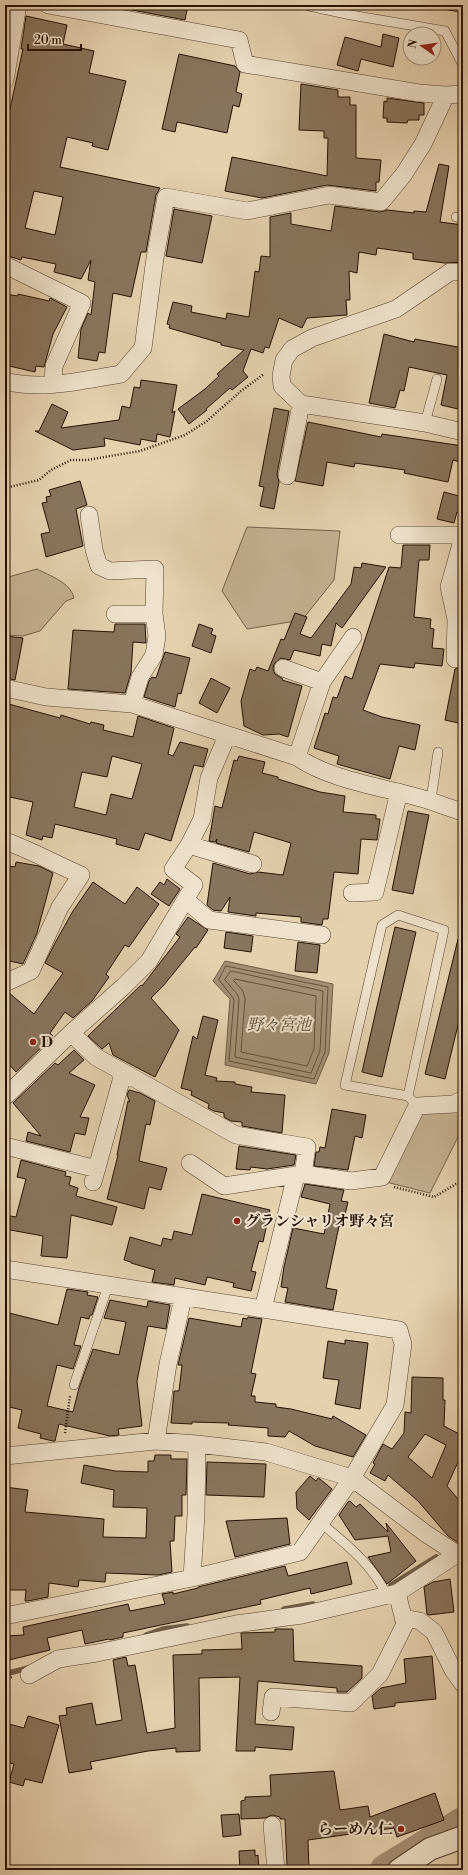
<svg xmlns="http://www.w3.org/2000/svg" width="468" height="1875" font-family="'Libre Bodoni','Noto Serif JP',serif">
<rect width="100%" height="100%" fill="#e6d1af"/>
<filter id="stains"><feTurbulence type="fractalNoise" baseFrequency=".005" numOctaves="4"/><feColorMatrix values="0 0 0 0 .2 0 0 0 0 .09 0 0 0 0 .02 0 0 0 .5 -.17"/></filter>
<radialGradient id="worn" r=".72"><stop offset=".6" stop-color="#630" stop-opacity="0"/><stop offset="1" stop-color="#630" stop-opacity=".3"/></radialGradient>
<path fill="#c5b092" stroke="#75604b" d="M247,527l93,4 -6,49 -32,40 -55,9 -25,-38z
M37,569c13,7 33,13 37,29l-8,3 -26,30 -17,5 -18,-1v-57z
M463,1108v19l-33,66 -44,-11 34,-70z"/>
<path fill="#a48f75" stroke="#715c48" d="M225,961l108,23 -4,69 -13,31 -91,-19 5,-66 -17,-18z"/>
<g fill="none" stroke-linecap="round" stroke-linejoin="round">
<path stroke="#64503c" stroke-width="1" d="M226,966l102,21 -3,65 -11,27 -85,-18 5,-62 -15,-19z
M231,971l92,20 -3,60 -9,22 -76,-16 4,-58 -2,-5 -12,-14z
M235,979l81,17 -2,53 -7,17 -66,-14 4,-53 -2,-8 -9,-10z"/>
<path stroke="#715c48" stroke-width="5.5" d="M391,1585l45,-28
M284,1609l29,-5
M146,1635l17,-6 24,-3
M5,1674l23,-6"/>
<path stroke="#a48f75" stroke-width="32" d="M386,1870l77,-47"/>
</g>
<path fill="#89745d" stroke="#251004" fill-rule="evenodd" d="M127,5h61l-3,15 -58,-11z
M26,16l41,9 -4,19 31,7 -5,22 37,8 -18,69 -16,-4 1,-3 -26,-6 -7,30 100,21 -4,7 -10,57h-5l-10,45 -18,-4 -8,60 -6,-1 -2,9 -19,-3 3,-29 7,-16 3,2 4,-33 -7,-2 3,-20 -10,19 -27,-7 2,-8 -34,-7 -1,3 -16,-5v-123l18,-83h-2zM34,191l29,6 -8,38 -30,-7z
M383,34l16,4 -6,29 -32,-8 -3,12 -21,-6 8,-28 36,10z
M409,37h1v16h-4z
M179,54l56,12 5,6 -4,20 6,2 -3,13 -6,-2 -6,28 -50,-11 -2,10 -13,-3z
M301,84l37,6v7h12v8h6v53l25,2 -2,22h-3v9l-49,-6 -65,13 -37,-7 7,-34 95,19 1,-38h-4v-7l-25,-1z
M387,98l37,5v12h-5v5h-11l-1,3 -20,-1v-4h-4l1,-17 3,1z
M439,164l10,2 -9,56 23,3v37l-18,1 -32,-4v-6l-36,-5 -1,7 -17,-3 -2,21 -8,-2 1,29h-4l1,15 -40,3 -5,10 -23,-10 -10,30 -4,-1 -2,6 -12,-4 -8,22 5,6 -16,13 -2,-2 -24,21 1,1 -18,14 -11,-15 27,-20 14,-13 -2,-2 27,-24 -23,-5v-2l-52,-15 1,-3 -3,-1 6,-22 19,4 -1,6 35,7 1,-6 22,4 6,-46 4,1 2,-16 9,1v-40l21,-4v11l40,7 4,-25 45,6 7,-2 27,3v-2l12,1z
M174,209l38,7 -10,47 -36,-7z
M5,294l13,2v-2l31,7 1,-3 17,9 -14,27 -9,33 -8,-1 -1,6 -30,-7z
M384,334l30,8 1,-3 48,9v38l-5,23 -17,-4 6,-30 -38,-8 -5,24 -4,-1 -5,18 -26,-5z
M141,380l36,5 -5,28 3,-2 -5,26 -13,-3 -1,8 -15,-3 -1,6 -36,-7 1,8 -32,4 -38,-19h4l13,-27 16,8 -7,16 58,-8 3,-14 8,2 4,-21 6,1z
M274,408l15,3 -12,63 2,8 -5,27 -14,-3 4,-19 -5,-1z
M308,422l73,15 1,-3 81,12v17l-10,-3 -5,22 -44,-9 1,-3 -50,-7 -1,4 -27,-5 -4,24 -28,-5z
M80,481l7,24 -11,4 7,37 -37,11 -5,-23 9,-2 -8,-29 5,-1 -1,-5 5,-1 -2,-6z
M444,492l19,5 -3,16 -3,-1 -3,11 -17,-4z
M403,545h27l-1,15h-10l-5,57 17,2 -1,9 4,1 -2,19 12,1 -2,17 -27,-3 -1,5 -34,-4 -17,46 19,7 38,8 -5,25 -16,-4 -9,33 -53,-15 2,-8 -25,-8 11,-35 3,1 5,-17 4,1 8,-22 7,3 37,-112 12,1z
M362,563l24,4 -44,61 -6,-5 -5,23 -9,-2 -2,12 -26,-6 -4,10 -9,-2 -7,6 -1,5 2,5 8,5 -1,1 20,6 -14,51 -9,-3 -16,1 -19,-9 -3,-25 9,-32 5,2 2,-4 11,4 13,-32 3,1 11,-27 12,4 -7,17 11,4 40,-54 3,-17 7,1z
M115,624h30l1,19 -13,-1 -2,31 -6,20 -57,-4 5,-59 41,2z
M199,624l14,5 -2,5 5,2 -5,17 -19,-7z
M5,636l18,2 -8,42 -10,-2z
M165,652l25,6 -9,36 -3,-1 -3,14 -31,-10 5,-16 3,-4 4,1z
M463,666v58l-18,-4 10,-51z
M211,678l19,10 -13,25 -18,-10z
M5,703l55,15 1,-3 29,9 1,-2 13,3 -1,5 30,7 5,-21 36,12 -6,26 5,2 7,-14 28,7 -5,18 -9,-2 -23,76 -26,-8 -6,17 -23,-6 1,-5 -62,-15 -3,14 -9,-2 -1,4 -16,-5 7,-33 -28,-6zM112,756l30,8 -10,35 -21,-5 -5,21 -32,-8 8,-35 25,5z
M239,756l26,6 -3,11 16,4v2l42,13 25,4 -2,16 33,3v4h4l-3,21 -16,-1 -3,35 -24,-2 -6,47h-5l-1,6 -21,-3v-5l-45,-4v3l-28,-4 2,-15 -9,14 -8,-1 -6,-5 6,-42 37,11 8,-2 25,3 8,-32 -37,-11 -5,20 -33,-9 1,-4 -2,3 -6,-1 6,-35 7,2 12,-48 3,1z
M408,811l21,4 -16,79 -21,-4z
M16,862l23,4 14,7 -16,60 -14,31 -18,-4v-75l4,-19 6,1z
M167,879l13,10 -11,17 -18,-12 9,-12 4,3z
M93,882l32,22 12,-17 22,17 -30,43 -4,-2 -19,29 3,3 -17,24 -19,17 -8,-6 -15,21 3,3 -37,36 -11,-12v-67l3,-1 26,22 29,-41 -18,-10 10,-20 18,-32z
M188,917l20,13 -12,18 -1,-1 -32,39 -12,12 28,32 -24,47 -42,-22 -4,-12 -7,6 -14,-13 53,-51 1,1 38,-49 -4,-3z
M395,927l21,5 -34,145 -20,-5z
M226,932l27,4 -2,16 -27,-4z
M458,939h5v65l-18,75 -20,-5z
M298,942l22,3 -3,28 -22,-2z
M203,1016l15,4 -13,55 12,3 -1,3 19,1v2l17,3 -1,5 34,3 -3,38 -40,-7v-4l-11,-1 -7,-4v-4l-10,-2 -6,-3 1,-4 -18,-9 1,-4 -11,-3 12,-52 4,3z
M74,1050l10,10 -15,13 26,12 -15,32 9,1 -4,17 -10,-2 -5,19 -44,-11 2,-9 13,4 -28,-33 42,-40 3,2z
M129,1090l11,3 15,8 -5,24 -4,-1 -7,37 28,7 -6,22 -12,-3 -5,22 -37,-10 11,-44h-1l11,-54 2,1 -3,-7z
M332,1109l34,6 -4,23 -7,-2 -7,34 -34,-4 2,-14h3l1,-5 5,1z
M239,1146l57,9 -2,10 -27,4 -16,-2 -1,3 -14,-1z
M21,1160l45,12 -1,4 6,1 -2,8 9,3 -2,8 41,11 -5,18 -41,-10 -4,43 -26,-2 2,-20 -38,-7v-14l11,2 10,-38 -9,-2z
M305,1184l39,6 -3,11 7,1 -6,25 -3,-1 -13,62 11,2 -4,20 -48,-8 3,-14 -7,-1 3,-20 9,-39 31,6 6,-30 -29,-7z
M202,1194l68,16 -7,32 -4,-1 -8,30 5,1 -5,19 -18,-4 1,-4 -27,-6 -2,8 -30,-7 -1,7 -22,-3 3,-12 -24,-7v-1l-7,-2 6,-23 31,9 2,-8 9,2 2,-9 18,4z
M67,1289l21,3 -1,3 11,2 -6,18h-2l-1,4 -8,-2 -7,28 7,1 -8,23 -16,-4 -10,41 26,6 6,-24 14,-39 26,6 7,-33 -22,-4 6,-18 37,7 1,-6 22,4 -4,24 -18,-3 -11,55 5,45 -24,3 1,6 -9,1 -51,-12 -4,17h-2l-13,-3 1,-4 -23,-6 4,-18 -17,-4v-94l53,13z
M248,1317l14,2 -11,54 5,1 -5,22h4v6l21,2v3l15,2 41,10 1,-3 33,19 -13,22 -38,-11 -26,-15 -4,6 -17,-1v-8l-40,-3 1,-2 -37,-1v2l-21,-1 3,-32h5l3,-26h-4l11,-47 52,9 2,-9 4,1z
M345,1340l23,3 -8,66 -25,-5 4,-24 -16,-2 5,-37 17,3z
M412,1377l31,1v22h2l-1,26 19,10v26l-4,-2 -12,26 16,19v39h-3l-12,-8 -30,-35 -30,-26 -3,6 -15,-8 5,-9 -2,-1 10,-19 9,5 12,-16 1,-21 6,1zM425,1434l21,11 -14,33 -24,-21z
M155,1455h16v4h16l-1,36h-4v21h-7l-1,25h-4l2,31 -14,3 -52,-2 -1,9 -26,-2 -1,7 -29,-4 -1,14 -20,4h-3l1,-11h-21v-103l23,3 -3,22 79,7 -1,18 43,1 1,-30 -34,-1 1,-17 -33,-7 3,-18 31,6 33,1v-11h6z
M207,1462l59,2 -2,33 -58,-2z
M310,1476l6,5 2,-3 2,1 12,10 -23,31 -12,-11 -1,-17z
M350,1501l6,6 4,-3 28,28 -2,-9 30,38 -29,23 -19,-27 23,-5 -3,-16 -33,4 -16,-25 9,-13z
M287,1518l3,26 -55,13 -9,-36z
M347,1562l5,22 -41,10 -1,-6 -50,12 1,4 -138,29v4l-13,3 -1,-1 -24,5 -3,-14 -35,8 3,12 -45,11v-25l19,-1 -1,-8 105,-23 2,7 35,-7 -3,-10 11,-2v2l25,-6v-1l87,-21 3,10z
M450,1579l4,33 -25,3 -2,-1 -3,-27 9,-5z
M275,1629h18l1,32 68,5v12l-15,14h-10v-4l-79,-7 -3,43 39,3 -2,23 -37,-3v4h-19l4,-74 -41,1 1,73 -24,1v-4l-28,3 -58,11 2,7 -23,4 -10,-57 8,-1 -1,-7 26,-5 4,22 26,-5 -9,-60 13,-3 2,9 7,-1 12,68 28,-5 -2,-73 29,-1v-4l40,-1 -1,-16 34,-1z
M432,1656l4,43 -41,4v3l-21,3 -2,-13 9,-8 25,-5 -2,-24z
M28,1716l31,9 -17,58 -17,-4 -2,7 -14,-4 5,-18 -9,-2v-39l19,5z
M334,1771l6,39 28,-4 2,11 65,-24 9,27 -47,17 -3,-9 -86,12 1,30h-19v-3h-3l-2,-48h-5v-2l-8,-2 -7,3 -24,1v-18l4,-1v-3l26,-1 -1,-21z
M239,1814l2,21 -18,2 -2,-22z
M255,1850v6l3,-1 1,15h-19l-1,-19z"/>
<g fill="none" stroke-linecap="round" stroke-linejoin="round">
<g stroke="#55402f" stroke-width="10">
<path id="service" d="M309,6l42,9 94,16 18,34
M456,217l7,2
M425,423l12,-44
M431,800l7,-48
M408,1096l36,-166 -46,-15 -16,10 -37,160 63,11 9,10
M74,1385l34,-99
M321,1523c25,21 52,42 66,73"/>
</g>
<g stroke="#55402f" stroke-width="18">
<path id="minor" d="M48,5l191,35 6,24 174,29 27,2
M5,80l13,-75
M5,265l77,38 -28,63 -1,19
M463,272h-13l-54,37 -84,29 -20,11 -8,11 -3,16 1,10 19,18 124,19 38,9
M5,381c38,10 78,-1 116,-7l22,-26 12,-90 11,-61 81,14 82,-16 52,7 23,-28 19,-30 23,-49 17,-1
M287,476l14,-72
M89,515l5,35 5,16 11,5 45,-2 -1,45 3,22 -3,19 -14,22 -8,27
M399,535h64
M115,614h39
M455,659l1,-40 -7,-32 14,-50
M283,668l39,14
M5,688l41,9 86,7 165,53c32,22 79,29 116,39 17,4 33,11 50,16
M297,757l25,-75 31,-45
M5,841c26,9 50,23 76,34l-21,32 -29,64 -26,12
M189,845l64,19
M352,893l23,-1 24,-100
M186,900l23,20 113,15
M71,1033l25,24 140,78 71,12 -4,27
M7,1095l64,-62 53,-47 25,-25 45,-76 -21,-16 16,-24 13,-26 7,-41 18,-42
M5,1146l92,23
M190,1163l34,23 79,-12 48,7 31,-4 35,-71 37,-2 9,-5
M93,1182l28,-101v-10
M5,1269l258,40 33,-134
M156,1441l12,-77 15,-66
M5,1456l151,-15 41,3 69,8 86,26 73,55 32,21h6
M192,1578l4,-63 1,-71
M5,1616l187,-38 108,-26 52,-74 43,-73 8,-61 -4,-14 -136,-21
M403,1618l17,3 14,11 19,38 10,14
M29,1675l29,-16 39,-6 139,-29 66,-9 95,-22 60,-39
M271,1712l2,-15 78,6 29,-29 25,-50 -8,-31
M272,1825l4,45"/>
</g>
<g stroke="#55402f" stroke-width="24">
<path id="tertiary" d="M399,1870l31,-21 33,-12"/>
</g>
<path stroke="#251004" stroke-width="2.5" stroke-dasharray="1 2" stroke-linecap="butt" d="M5,488l34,-8 12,-10 20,-10h16l53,-9 45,-16 22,-14 34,-30 23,-17
M394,1187l40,10 22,-13 7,-1
M65,1433l5,-37
M5,1679l7,-2"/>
<use href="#service" stroke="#efe1cb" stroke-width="9"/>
<use href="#minor" stroke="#efe1cb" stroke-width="17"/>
<use href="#tertiary" stroke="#efe1cb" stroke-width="22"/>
<g stroke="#251004" stroke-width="4.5">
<path id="rail" d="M434,5l29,6"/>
</g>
<use href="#rail" stroke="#efe1cb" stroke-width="3" stroke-dasharray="9" stroke-linecap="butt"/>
</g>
<g fill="#8f2418" stroke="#efe1cb" stroke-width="1.5">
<circle cx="33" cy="1042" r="4"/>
<circle cx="237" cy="1221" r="4"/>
<circle cx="401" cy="1829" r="4"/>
</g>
<g text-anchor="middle" stroke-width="4" stroke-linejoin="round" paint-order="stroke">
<g font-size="15" font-weight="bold" fill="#251004" stroke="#efe1cb" text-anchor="start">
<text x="41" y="1047">D</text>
<text x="245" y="1226">グランシャリオ野々宮</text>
<text x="393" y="1834" text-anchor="end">らーめん仁</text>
</g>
<g font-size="16" font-style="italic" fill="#5e4937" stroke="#efe1cb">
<text x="279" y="1030">野々宮池</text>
</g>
</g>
<rect width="468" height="1875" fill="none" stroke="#e6d1af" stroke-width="20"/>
<rect x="6" y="6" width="456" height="1863" fill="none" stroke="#251004" stroke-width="2"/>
<rect x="10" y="10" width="448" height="1855" fill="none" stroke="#251004"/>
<g transform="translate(422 46) rotate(283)"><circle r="19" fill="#efe1cb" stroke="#9e8d7b"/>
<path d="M0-3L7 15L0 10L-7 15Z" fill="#8f2418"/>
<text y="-6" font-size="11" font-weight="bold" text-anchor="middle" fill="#251004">N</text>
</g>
<path d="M28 44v6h53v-6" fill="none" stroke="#251004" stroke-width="2"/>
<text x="34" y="44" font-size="12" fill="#251004" stroke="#efe1cb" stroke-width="3" paint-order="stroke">20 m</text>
<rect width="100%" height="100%" filter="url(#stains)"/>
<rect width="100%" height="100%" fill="url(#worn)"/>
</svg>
